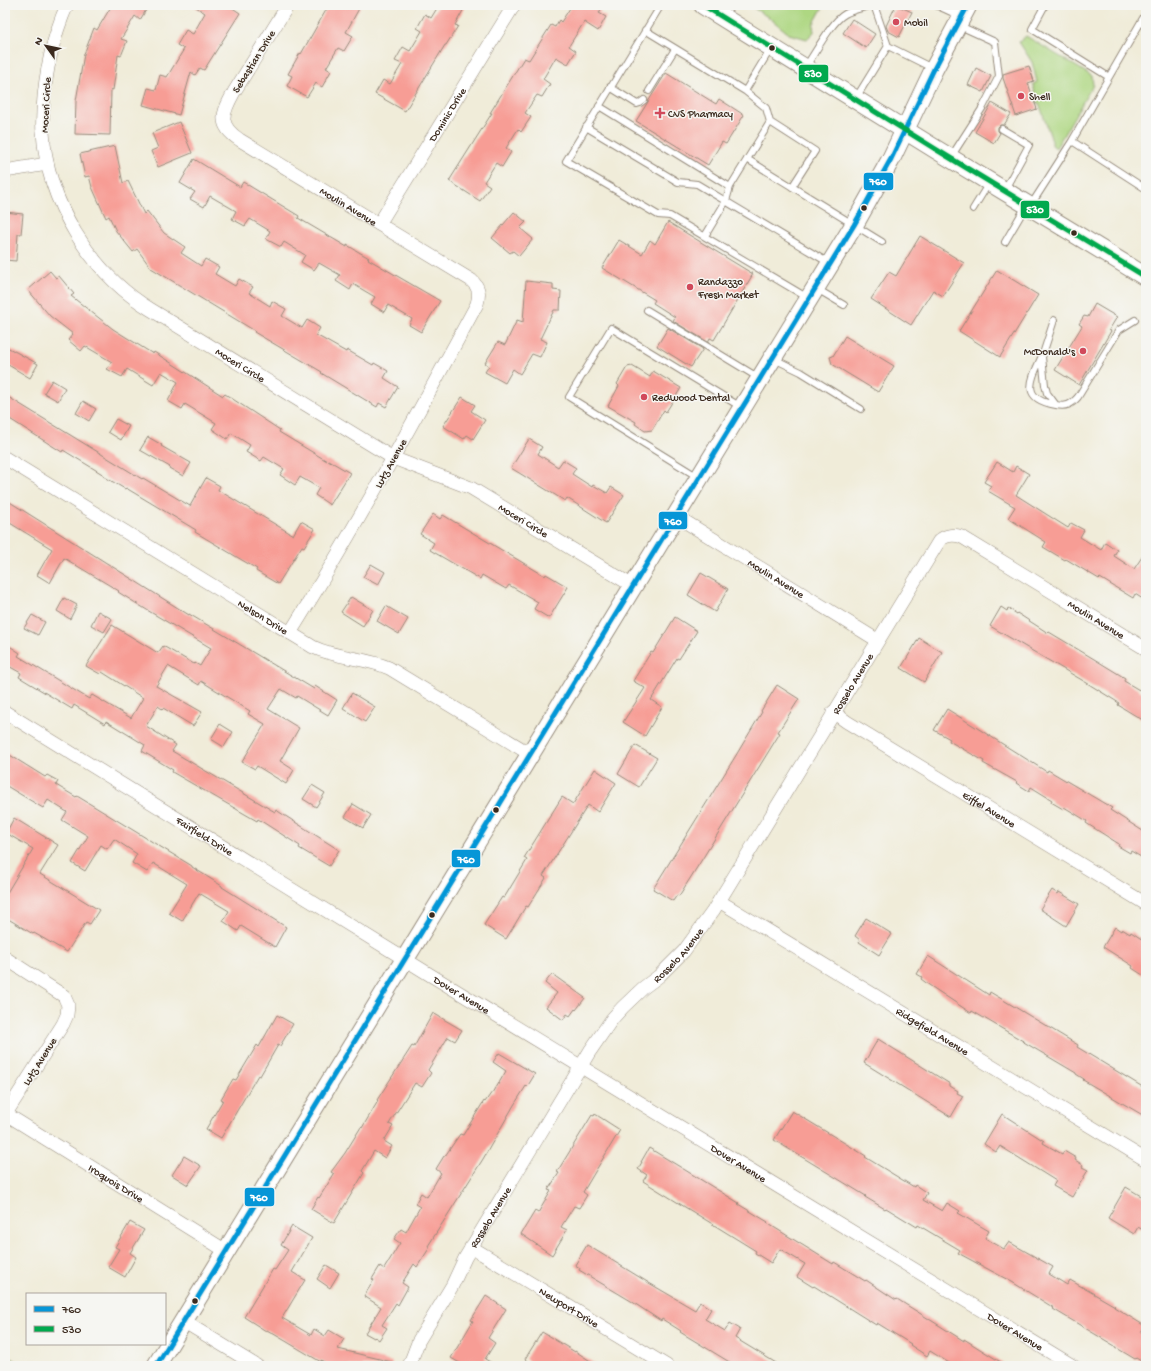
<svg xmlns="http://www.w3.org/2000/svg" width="1151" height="1371" font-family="'Gochi Hand',sans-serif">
<rect width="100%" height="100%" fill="#f6f6f2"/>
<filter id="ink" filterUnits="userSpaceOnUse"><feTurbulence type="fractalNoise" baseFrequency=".025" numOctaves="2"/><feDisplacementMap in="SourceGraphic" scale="8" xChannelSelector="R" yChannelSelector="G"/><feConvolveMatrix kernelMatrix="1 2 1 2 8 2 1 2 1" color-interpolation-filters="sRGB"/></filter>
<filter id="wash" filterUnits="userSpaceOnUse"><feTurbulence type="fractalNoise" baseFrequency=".012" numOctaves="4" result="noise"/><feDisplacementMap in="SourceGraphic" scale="16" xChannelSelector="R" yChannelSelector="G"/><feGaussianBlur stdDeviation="0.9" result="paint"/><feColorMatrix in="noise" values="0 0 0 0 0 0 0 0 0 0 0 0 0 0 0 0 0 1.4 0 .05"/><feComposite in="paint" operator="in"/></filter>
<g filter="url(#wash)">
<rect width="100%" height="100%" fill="#f0ecd9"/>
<path fill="#aed782" stroke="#748050" d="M749,5h75l-11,20 1,7 -7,7 -18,-5 -18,-15z
M1026,36l66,40 1,9 -2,3 -35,60 -4,-3v-4l-13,-38h-2l-4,-19 4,-2 -5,-20 -13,-20z
M5,1354l19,12h-19z"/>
<g id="blocks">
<path fill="#f79d95" d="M112,5h37l-9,15 -5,-4 -14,23 6,2 -6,15 -3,-1 -5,35 -2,-1 -1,46 -35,-1 1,-33 8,-47 10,-26 3,2z
M193,5h35l12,8 -36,57 -4,-2 -5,7 -4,-3 -12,43 -36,-10 5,-17 8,2 4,-15 7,2 17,-28 -7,-4 9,-15 7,4 12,-21z
M329,5h32l-15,27 7,4 -9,15 -6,-3 -12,20 5,3 -9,16 -6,-4 -9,14 -20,-11 5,-10 -4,-2 12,-21 1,1z
M439,5h27l-11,20 3,1 -12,19h-1l-40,66 -30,-17 8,-14 7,4 12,-20 -7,-3 8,-14 7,4 12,-20 -5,-3 8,-14 6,4z
M572,5h31l-4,8 7,4 -8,14 -14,-9 -15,24 7,5 -8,13 -12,-7 -13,22 7,5 -8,13 -5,-2 -12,18 6,4 -10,15 -3,-3 -12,19 5,4 -9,15 -6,-4 -12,19 6,4 -10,15 -31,-20 43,-68h-2l34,-55 5,2 22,-35 4,2 4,-7 2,2z
M896,5l16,7 -13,25 -11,-6 -2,-5z
M852,19l23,15 -9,14 -23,-15z
M1029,66l5,15 -6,2 9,26 -21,7 -13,-38v-4z
M976,68l15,8 -8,16 -15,-7z
M666,73l50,31 3,-5 25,16 -18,29 -4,-2 -14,23 -72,-44z
M992,103l19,11 -7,11h-4l-2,2v4l2,2 -6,10 -19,-11z
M179,122l13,31 -34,14 -7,-16 7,-3 -6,-15z
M115,146l8,37 5,-2 16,33 3,-3 17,22 21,14 -4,6 20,13 4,-7 14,8 -4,7 20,12 4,-7 14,8 -4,6 21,13 2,-5 14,8 -4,7 20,12 5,-8 13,8 -4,7 30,17 1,-2 26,15 1,-2 14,8 -4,7 14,9 -12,20 -7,-4 -2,4 -56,-34 1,-1 -68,-40 1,-1 -104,-63 -14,-19 -4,3 -17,-21 -7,-15 -3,2 -14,-31 -3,-11 -4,1 -5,-23z
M194,159l46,28 3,-5 56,34 -1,2 49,29v-2l22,13 -1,1 72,42 -19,31 -12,-7 3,-6 -24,-14 -4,7 -13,-8 4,-7 -22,-13 -3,6 -14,-9 4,-6 -21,-12 -5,7 -13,-8 4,-7 -21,-13 -3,5 -15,-8 4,-8 -20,-12 -5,7 -13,-7 4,-8 -26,-15 -6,11 -14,-8 5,-7 -15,-9z
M5,212l18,2 -2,20h-3l-2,27 -11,-1z
M514,212l12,10 -6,6 13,11 -14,17 -6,-5 -3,2 -18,-15z
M668,222l85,52 -39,66 -4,-2 -2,4 -35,-21 2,-4 -22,-14 2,-3 -53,-32 17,-28 23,14 8,-14 5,4z
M920,236l44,27 -21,33 -10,-6 -22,35 -40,-26 18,-27 7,4z
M997,270l41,25 -38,62 -41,-26z
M50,271l6,7 3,-2 15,18 -3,2 42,33 40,25 1,-2 69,44 2,-2 55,36 -1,2 48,29 1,-1 22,13 -20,32 -15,-10 4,-7 -19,-11 -5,8 -15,-10 4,-6 -20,-12 -3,4 -15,-9 4,-7 -19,-12 -4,6 -15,-10 4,-6 -31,-19 -3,5 -14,-8 10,-19 -17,-10 -8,13 -26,-16 -5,8 -15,-8 5,-7 -27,-16 -4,5 -13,-11 5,-6 -23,-18 -22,-26z
M526,281l27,3v6l8,1 -1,19h-6l-14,29 7,3 -7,15 -8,-3 -12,20 -7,-5 -8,14 -20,-11 4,-6 -4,-3 13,-21 7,3 12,-25 6,2z
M1095,304l22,13 -8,13 2,1 -32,54 -24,-15 27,-44 -3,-2 5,-8 4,1z
M668,328l35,21 -12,18 -34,-21z
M845,336l49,30 -16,26 -46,-28 -2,-7 3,-1z
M5,346l33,18 -8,14 -25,-15z
M632,366l18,11 3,-6 28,17 -15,24 -2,-2 -12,20 -7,1 -10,-7 1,-2 -28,-16 11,-20 -2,-2 10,-17z
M52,380l13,8 -7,13 -14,-8z
M5,395l137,84 1,-1 47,28 16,-28 14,8 -2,4 75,45 8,-14 14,8 -11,18 -2,-1 -24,38 -22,-13 1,-2 -62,-37 1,-2 -70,-42 -1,1 -22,-13 1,-1 -41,-25 -1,2 -57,-36z
M462,397l13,8 -4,6 14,9 -12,19 -6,-4 -3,4 -21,-13z
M83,401l13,8 -7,12 -13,-8z
M116,419l13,7 -8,14 -13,-8z
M148,437l14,8 -1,1 30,17 -8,13 -14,-8 1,-1 -30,-17z
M529,439l13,8 -4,7 20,13 5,-7 13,8 -4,6 20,13 1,-2 14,8 4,-6 13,8 -18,28 -39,-25 -2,3 -54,-33z
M997,462l16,10 3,-6 13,8 -13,21 52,33 3,-5 13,7 -4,7 21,13 4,-8 12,8 -3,6 20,13 12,-18v50l-11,-7 -2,4 -33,-20 -1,1 -33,-20 -1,1 -22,-13 3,-5 -38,-24 7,-11 -27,-16 3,-5 -7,-4z
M5,499l184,116v-1l125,75 1,-3 22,14 -9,15 -31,-19 -1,2 -15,-9 -13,20 31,19 -19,33 14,9 -8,14 -29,-18 -2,3 -13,-7 23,-38 -17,-10 2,-3 -49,-30 -2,4 -31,-19 -12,20 46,26 -9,14 -30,-18 -1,1 -4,-3 -12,20 30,19 -4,6 103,61 1,-2 63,40 -10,16 -30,-18 1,-2 -42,-27 -1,2 -85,-49 1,-2 -31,-19 3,-6 -39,-24 -1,3 -31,-19 -2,4 -53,-32 2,-4 -16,-9v-21l15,10 -2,3 71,43 3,-4 39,23 12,-20 -41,-26 -2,2 -14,-8 26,-41 46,28 5,-7 31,18 1,-1 5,3 11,-18 -64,-38 -29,-18 1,-1 -55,-33 -14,25 -13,-8 15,-26 -47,-29z
M433,514l7,5 3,-4 102,61 1,-2 22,13 -19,31 -15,-9 4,-7 -29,-17 -3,4 -24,-14 -2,4 -50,-29 4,-7 -14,-9z
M371,564l14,8 -7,13 -15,-8z
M701,573l27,16 -13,23 -27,-17z
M351,597l22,13 -10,16 -22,-14z
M64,598l13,7 -7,14 -13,-8z
M386,606l22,13 -9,15 -22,-13z
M1001,607l6,4 1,-3 9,6v-1l31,20 1,-1 45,27 31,19 -1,3 22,13v28l-28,-17 1,-2 -32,-20 -97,-57z
M98,611l14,8 -8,13 -13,-7z
M32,615l13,7 -7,13 -14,-7z
M675,617l22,14 -18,28 -2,-1 -26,42 11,7 -17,29 -22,-14 22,-34 -12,-7 18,-29 2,1z
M919,638l23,14 -18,30 -23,-14z
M777,685l22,14 -21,33 2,1 -79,128 -22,35 -2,-1 -4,6 -20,-12 82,-132 27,-45 -1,-1z
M352,693l23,14 -10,15 -22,-14z
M947,709l100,63 1,-2 64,38 -2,2 36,23v27l-15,-9 -1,2 -12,-7 1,-2 -33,-21 1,-2 -23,-14 -1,2 -12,-7 1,-2 -21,-13 -2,4 -13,-8 1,-1 -34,-19 1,-2 -35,-20 1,-2 -16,-9z
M220,724l13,8 -9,15 -13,-8z
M635,745l22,13 -18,29 -21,-13z
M5,752l40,25 2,-2 11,6 -2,4 20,12 1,-1 115,70v1l30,19v1l64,40 -11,20 -34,-21 -3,5 -15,-10 6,-10 -30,-18 -17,28 -13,-8 18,-29 -34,-21 -6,9 -15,-9 5,-9 -23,-15 -7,10 -6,-4 -16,26 -13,-8 16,-27 -26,-16 5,-8 -19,-12 -5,8 -38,-23z
M595,769l21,14 -18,29 -10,-7 -45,71 3,2 -18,29 -2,-1 -20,33 -22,-14 18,-28 2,1 23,-38 -3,-2 38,-61 11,7z
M312,785l13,8 -9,14 -13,-8z
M353,804l18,11 -8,13 -18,-11z
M14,818l44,27 -18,29 59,36 -9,14 -4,-2 -19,30 -33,-19 -1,1 -28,-17v-21l28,-47 -27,-16z
M1052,890l6,4 1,-2 20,12 -13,22 -26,-17z
M866,918l26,16 -13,21 -20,-13 1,-2 -5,-4z
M1115,927l6,4 1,-2 8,5 1,-2 15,10v35l-14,-9 1,-2 -30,-19z
M928,956l61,39 1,-3 88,53 -1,2 69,42v28l-63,-37 1,-1 -8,-5v-1l-54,-32h1l-51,-30 -1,2 -42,-28 -8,-6 1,-2 -5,-3z
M552,974l33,24 -9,12 -1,-1 -5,7 -3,-2 -4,6 -17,-13 11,-14 -12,-10z
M433,1013l29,17 -7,11 -7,-4 -20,33 3,3 -9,14 -7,-4 -26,41 4,2 -9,15 8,5 -7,12 -11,-7 -12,20 2,2 -30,50 -23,-14 7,-12 1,1 15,-24 -3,-2 14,-19 16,-26 1,1 16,-27 -1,-1 35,-54 2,1z
M277,1015l16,9 -13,22 -2,-1 -18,31 -2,-1 -37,63 -15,-9 17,-29 -2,-1 12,-20 3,1 21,-35 2,2z
M878,1039l72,45v2l8,5 -1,2 6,3 -12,21 -87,-54z
M499,1053l36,21 -8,13 -1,-1 -12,19 -31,54 -55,87 2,1 -13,20 -3,-3 -12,19 6,4 -10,18 -2,-2 -14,22 5,3 -8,12 -4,-3 -1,1 -9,-5 16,-26 -17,-11 10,-16 -2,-1 8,-13 4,3 16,-26 -6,-4 7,-10 5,3 14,-25 -5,-3 6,-11 6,4 14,-24 -5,-4 8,-13h1l15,-22 3,1 21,-34 1,1 7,-10 1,1 13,-22 -13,-9z
M792,1111l74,45 -1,1 49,30 1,-2 12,8 -4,7 19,11 5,-8 13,8 -2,2 31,18 -4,7 19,11 5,-7 44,25 -4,7 18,11 3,-5 45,26 -1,1 31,19 -4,6 5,3v29l-10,-6 -1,1 -20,-12v-1l-62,-37 1,-1 -42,-26 -54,-29 2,-3 -42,-25 -1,2 -31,-19 -1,1 -20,-12 1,-1 -92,-56z
M595,1114l25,16 -37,62 4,3 -8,13 -5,-2 -13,21 6,3 -15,25 -31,-21 14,-23 3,2 13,-22 -3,-1 11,-17 -2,-1 35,-57 2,1z
M1002,1114l42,27 -1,2 19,11 2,-3 12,7 -1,2 8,5 -1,2 6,3 -16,27 -19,-11 3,-5 -56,-35 -4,6 -12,-8z
M649,1148l90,55 -1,1 30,18 -1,1 66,41 1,-2 31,19 1,-1 30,20 1,-1 67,42v-2l43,27h-53l-24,-15 -3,5 -17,-11 1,-1 -34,-21 -1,2 -62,-39 -1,1 -16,-10 8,-13 -25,-15 -9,14 -16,-10 1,-2 -113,-70 4,-6 -9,-6 4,-7h-1z
M184,1156l17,10 -13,19 -16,-10z
M1126,1187l20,12v33l-8,-5 -4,7 -26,-16z
M130,1222l14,8 -14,23 6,4 -11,20 -17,-10 11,-18 -4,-2z
M292,1226l20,12 -20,34 13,8 -23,38 29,17 3,-6 11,7 4,-6 15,9 -6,10 54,13 -1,4h-60l-10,-6v2l-54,-32 -1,1 -22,-14 29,-48 2,1 13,-20 -7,-5z
M587,1245l62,38 46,27 5,-8 11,7 -6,10 20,12 5,-8 10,6 -5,9 46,28h-45l-56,-34 1,-1 -19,-12 -1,2 -30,-20 -52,-31 1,-2 -5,-3z
M326,1265l13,8 -9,15 -13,-9z
M486,1296l20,13 -18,29 7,5 -10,16 12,7h-32l-14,-8 22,-37 -2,-1z
M542,1332l33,20v-1l23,15h-62l-11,-7z"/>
</g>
</g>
<g filter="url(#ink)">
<use href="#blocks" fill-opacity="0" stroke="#968b7c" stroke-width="1"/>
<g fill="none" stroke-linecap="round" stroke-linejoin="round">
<g stroke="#968b7c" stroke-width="8">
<path id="service" d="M661,5l-95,156 92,54 12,1 138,82
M874,5l14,41
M936,5l24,11
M1045,5l-13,24 77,48
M645,30l100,61 21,17 4,14 -40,65 -4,14 -21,35
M806,66c10,-14 25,-44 39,-52 8,-5 19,-6 27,-9
M610,87l27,17 3,-1 4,-3
M649,91l26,-42
M745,91l26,-43
M856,98l32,-52 44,22
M599,106l131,81
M770,122l45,29 -23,36
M586,127l92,55 19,2 132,79
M1002,129l27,16 -24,44
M1072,141l74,-128
M951,157l32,-50 16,-31 -4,-34 -35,-16
M747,159l135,83
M1031,205l41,-64 74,48
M973,209l16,-26
M1005,242l21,-36
M817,289l27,16
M647,310l112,68
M1054,320l-12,37 3,28 2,8 9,12c10,2 15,0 22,-8l41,-67 16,-10
M1041,358c-11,24 -20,41 15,47
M774,359l27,13 60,37
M698,477l-129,-80 42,-69 130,79"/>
</g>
<g stroke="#968b7c" stroke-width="14">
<g id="minor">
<path id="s1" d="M67,5c-15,34 -22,69 -24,105 0,7 -1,15 0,22 4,70 47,140 107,177l243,149 78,30 162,98"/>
<path id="s2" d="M288,5l-54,87c-12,22 -17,33 6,48l231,140c8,7 9,13 6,24 -60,111 -120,222 -187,329"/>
<path d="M5,171l42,-7"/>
<path id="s3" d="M379,224l135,-219"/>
<path id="s4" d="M5,458l308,189c25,12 51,10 76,21l141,86"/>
<path id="s5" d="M676,516l201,124"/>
<path id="s6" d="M5,712l427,264 641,390"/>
<path id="s7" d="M833,712l14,10 299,182"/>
<path id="s8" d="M719,901l427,259"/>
<path d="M5,958l59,38 4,9 -1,10 -4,9 -58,91"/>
<path id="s9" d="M6,1114l220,137"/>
<path id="s10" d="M471,1247l196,119"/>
<path d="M183,1321l74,45"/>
<path id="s11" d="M409,1366l10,-26 33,-54 13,-28 125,-207 22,-32 11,-12 20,-19 16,-12 25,-25 29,-40 226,-370c6,-6 15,-7 23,-4l184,112"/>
</g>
</g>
<g stroke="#968b7c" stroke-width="20">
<path id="secondary" d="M703,5l234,145 209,127
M156,1366l698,-1141 37,-66 43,-90 34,-64"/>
</g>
<use href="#service" stroke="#fff" stroke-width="6"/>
<use href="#minor" stroke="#fff" stroke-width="13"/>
<use href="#secondary" stroke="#fff" stroke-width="18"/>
<g stroke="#f6f6f2" stroke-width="8">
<path id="bus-1" d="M156,1366l698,-1141 37,-66 43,-90 34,-64"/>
</g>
<g stroke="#f6f6f2" stroke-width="8">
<path id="bus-2" d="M703,5l234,145 209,127"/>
</g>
<use href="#bus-1" stroke="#0696d7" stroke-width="5"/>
<use href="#bus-2" stroke="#00a94e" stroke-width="5"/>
</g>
</g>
<g fill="#d1495b" stroke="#f6f6f2" stroke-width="1.5">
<circle cx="896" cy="22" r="4"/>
<circle cx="1021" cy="96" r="4"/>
<path d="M658 107h4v4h4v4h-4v4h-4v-4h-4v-4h4z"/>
<circle cx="690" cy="287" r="4"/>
<circle cx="1083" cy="351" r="4"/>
<circle cx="644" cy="397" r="4"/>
</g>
<g fill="#3b2a1e" stroke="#f6f6f2" stroke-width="1.5">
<circle cx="772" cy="48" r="3.5"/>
<circle cx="864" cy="208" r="3.5"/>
<circle cx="1074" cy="233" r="3.5"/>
<circle cx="496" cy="810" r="3.5"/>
<circle cx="432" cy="915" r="3.5"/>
<circle cx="195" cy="1301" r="3.5"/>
</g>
<g text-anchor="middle" stroke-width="3" stroke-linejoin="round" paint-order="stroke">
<g font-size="11" fill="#3b2a1e" stroke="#f6f6f2" text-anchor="start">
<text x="904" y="26">Mobil</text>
<text x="1029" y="100">Shell</text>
<text x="668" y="117">CVS Pharmacy</text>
<text x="698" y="285">Randazzo<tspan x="698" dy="13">Fresh Market</tspan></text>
<text x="1075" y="355" text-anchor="end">McDonald's</text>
<text x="652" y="401">Redwood Dental</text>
</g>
<g font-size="11" fill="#3b2a1e" stroke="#f6f6f2">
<text transform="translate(253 61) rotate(-58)" y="4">Sebastian Drive</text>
<text transform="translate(45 105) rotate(-87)" y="4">Moceri Circle</text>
<text dy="4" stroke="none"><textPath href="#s3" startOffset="129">Dominic Drive</textPath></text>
<text dy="4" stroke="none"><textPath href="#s2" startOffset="286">Moulin Avenue</textPath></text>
<text dy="4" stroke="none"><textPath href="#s1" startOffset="451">Moceri Circle</textPath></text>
<text transform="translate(390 463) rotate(-61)" y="4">Lutz Avenue</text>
<text dy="4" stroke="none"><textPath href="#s1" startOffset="775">Moceri Circle</textPath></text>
<text dy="4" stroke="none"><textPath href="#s5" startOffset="118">Moulin Avenue</textPath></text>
<text dy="4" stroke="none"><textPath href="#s4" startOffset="303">Nelson Drive</textPath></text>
<text dy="4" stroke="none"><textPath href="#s11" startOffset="1167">Moulin Avenue</textPath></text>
<text dy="4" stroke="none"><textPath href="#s11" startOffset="818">Rosselo Avenue</textPath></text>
<text dy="4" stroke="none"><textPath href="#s7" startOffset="184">Eiffel Avenue</textPath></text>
<text dy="4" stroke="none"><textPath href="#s6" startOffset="235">Fairfield Drive</textPath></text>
<text dy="4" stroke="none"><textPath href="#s11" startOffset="495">Rosselo Avenue</textPath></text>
<text dy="4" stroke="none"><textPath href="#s6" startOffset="537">Dover Avenue</textPath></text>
<text dy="4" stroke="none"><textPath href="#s8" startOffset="250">Ridgefield Avenue</textPath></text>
<text transform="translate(39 1061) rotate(-58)" y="4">Lutz Avenue</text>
<text dy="4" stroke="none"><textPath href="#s6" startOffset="861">Dover Avenue</textPath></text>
<text dy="4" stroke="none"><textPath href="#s9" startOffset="130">Iroquois Drive</textPath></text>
<text dy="4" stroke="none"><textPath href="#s11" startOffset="170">Rosselo Avenue</textPath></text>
<text dy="4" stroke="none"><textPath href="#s10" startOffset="115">Newport Drive</textPath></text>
<text dy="4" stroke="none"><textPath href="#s6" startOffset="1185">Dover Avenue</textPath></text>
</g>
</g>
<g stroke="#f6f6f2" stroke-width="1.5">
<rect x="798" y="64" width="31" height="19" rx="4" fill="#00a94e"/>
<rect x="863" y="172" width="31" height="19" rx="4" fill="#0696d7"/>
<rect x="1020" y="200" width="30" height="19" rx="4" fill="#00a94e"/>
<rect x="658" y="511" width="30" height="19" rx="4" fill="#0696d7"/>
<rect x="451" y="849" width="30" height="19" rx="4" fill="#0696d7"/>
<rect x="244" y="1187" width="31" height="20" rx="4" fill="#0696d7"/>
</g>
<g font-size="11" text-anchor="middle" font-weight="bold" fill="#fff">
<text x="813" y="77">530</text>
<text x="878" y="185">760</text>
<text x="1035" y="213">530</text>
<text x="673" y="525">760</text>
<text x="466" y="863">760</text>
<text x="259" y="1201">760</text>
</g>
<rect width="1151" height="1371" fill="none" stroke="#f6f6f2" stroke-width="20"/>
<rect x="26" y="1293" width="140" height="52" fill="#f6f6f2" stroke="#aba49d"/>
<rect x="34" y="1306" width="20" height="6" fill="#0696d7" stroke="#aba49d"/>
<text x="62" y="1313" font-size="12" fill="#3b2a1e">760</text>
<rect x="34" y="1326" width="20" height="6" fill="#00a94e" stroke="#aba49d"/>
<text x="62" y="1333" font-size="12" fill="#3b2a1e">530</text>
<g transform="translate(46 46) rotate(303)" stroke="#f6f6f2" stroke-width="3" paint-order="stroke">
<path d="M0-3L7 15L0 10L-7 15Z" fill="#3b2a1e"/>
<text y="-6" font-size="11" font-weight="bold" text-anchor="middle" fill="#3b2a1e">N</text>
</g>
</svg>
